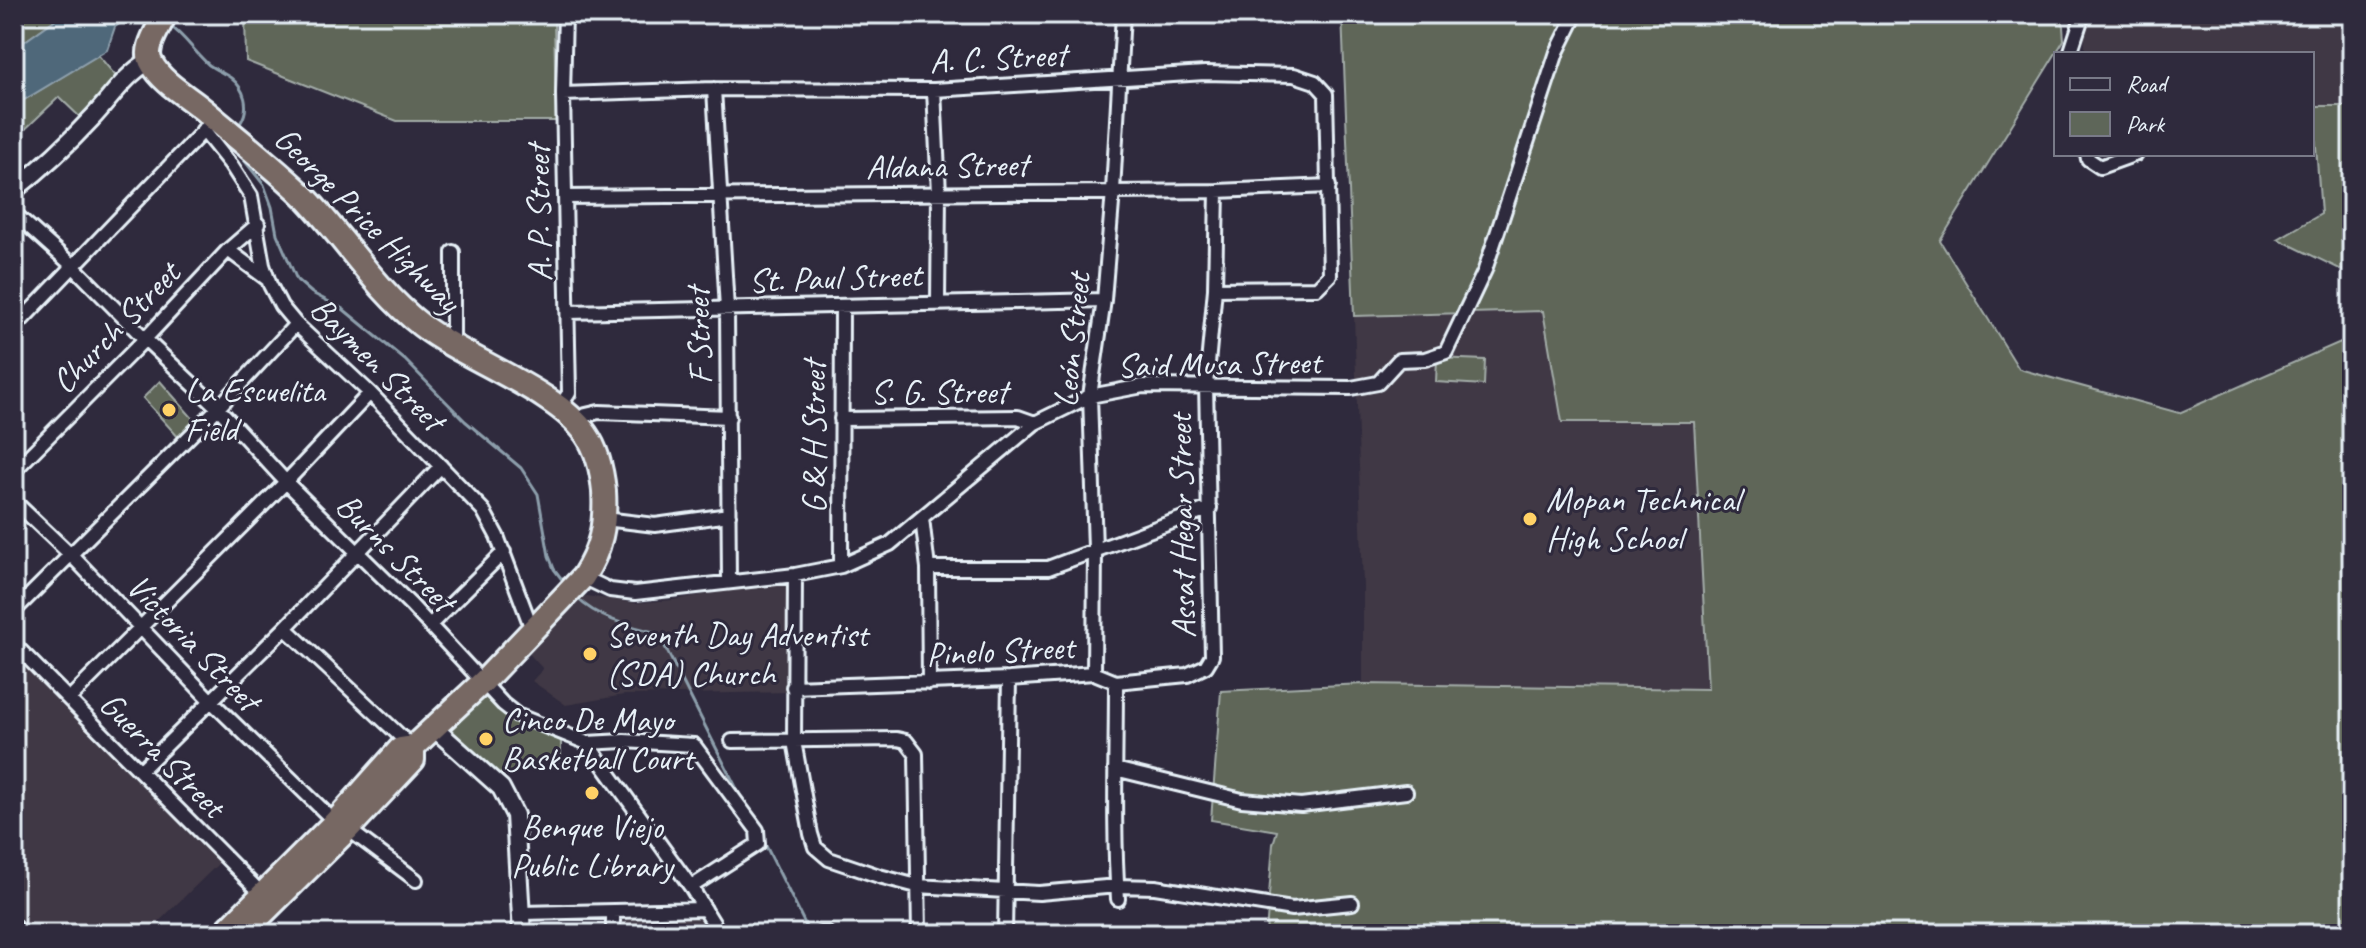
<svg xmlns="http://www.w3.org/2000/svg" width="2366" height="948" font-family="Caveat,sans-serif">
<rect width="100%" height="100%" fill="#2f2a3d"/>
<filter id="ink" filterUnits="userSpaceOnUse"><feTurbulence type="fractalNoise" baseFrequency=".0125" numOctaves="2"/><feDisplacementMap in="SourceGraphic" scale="16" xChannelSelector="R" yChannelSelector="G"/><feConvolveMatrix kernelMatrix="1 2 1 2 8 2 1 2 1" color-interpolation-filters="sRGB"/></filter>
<g filter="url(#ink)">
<path fill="#403844" d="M2084,14h268v92h-40v-52h-227z
M1543,311l19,111h132l14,267 -345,-5v-97l-9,-271z
M780,582l10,9v101l-166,3 -58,10 -34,-24 11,-12 -19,-21 50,-48 13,-4 48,7 37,-3z
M14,650l205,213 -73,71h-117l-15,-15z
M701,916l12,18h-95v-12l4,-5z"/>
<path fill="#5e6659" stroke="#a3aca8" stroke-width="2" d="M14,14h49l-49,35z
M245,14h287l1,5 21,-1 2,103h-159l-151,-60z
M1342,14h720l2,26 -124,201 79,128 160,44 173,-76v597h-1086l7,-90 4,-13 -66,-11 10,-129 142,-7 345,5 -14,-267h-132l-19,-111 -189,5z
M98,55l21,25 -35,41 -25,-24 -45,43v-34z
M2313,106h39v169l-74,-36 43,-25z
M1437,358l48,2 -1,25 -48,-3z
M160,381l36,41 -17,16 -36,-40z
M479,692l28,24 54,25v21h-38l-11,12 -15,1 -50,-49z"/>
<path fill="#50687a" stroke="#8d9fac" stroke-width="2" d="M63,14h71l-19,13 -8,23 -93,56v-57z"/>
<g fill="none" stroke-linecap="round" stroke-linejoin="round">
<path stroke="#8d9fac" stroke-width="3" d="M169,25c16,11 26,28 40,40 7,5 15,8 22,13 14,11 19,29 10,44
M236,150l28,35 8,22 5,27 20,46 15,13 31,16 62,51 60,61 56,47 17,26 11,62 5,13 10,13
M576,597c22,22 53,29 82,36l85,168
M763,840l42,84 2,10"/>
<g stroke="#e8f1f8" stroke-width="18">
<path id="street" d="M2070,54l13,-40
M714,89l13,220 2,273
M934,90l5,103 -1,109
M563,94l151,-5 220,1 271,-17 89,2 21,7 11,12 4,181 -13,13 -102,1
M203,130l28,35 20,31 12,69 7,20 11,21 15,18 74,69 113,117 14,26 35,93
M2087,154l1,5 12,8 36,-13
M565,197l652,-6 112,-5
M14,213l60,54 71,72 73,69 68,74 125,123 92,99 14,11 70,28 104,144 29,47
M228,250l39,29
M568,312l536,-12
M14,328l193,-201
M453,348v-96
M559,408l10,-15 -6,-299 2,-80
M841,419l177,-2 17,6
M576,422l10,-7 13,-3 130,5
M14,471l131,-132 83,-89 30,-26
M14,501l61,58 136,142 124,121
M922,518l6,50 1,115
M605,519l50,6 74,-10
M841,566l1,-259
M928,568h120l162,-60
M795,575l-1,166 17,93 4,13 14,12 50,17 38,10 122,7 78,-7 38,1 137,22 60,-6
M583,577l27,13 25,3 160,-18 46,-9 49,-22 145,-121 55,-27 53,-10 208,2 27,-5 21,-23 26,-1 21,-7 39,-82 72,-218 19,-38
M14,611l204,-203 78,-84
M430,625l74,-73
M285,628l126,118
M14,644l251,253
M1094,673l1,-124 -5,-153 14,-96 9,-109 10,-177
M1116,682c0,73 -3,145 2,217
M793,687l216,-8 85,-6 22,9 71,-7 19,-9 6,-10 -6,-271 9,-96 2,-98
M69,699l217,-217 84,-89
M732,741l165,-2 9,2 10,13 3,180
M587,743l37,-2 70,4 63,85 1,14 -67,43
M1115,769l127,31 59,5 105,-13
M140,771l145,-143 156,-162
M348,829l68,51
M613,912v22
M522,913l183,-4
M14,926l8,8
M820,934h8
M1005,934l4,-255"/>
</g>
<g stroke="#e8f1f8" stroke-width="22">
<path id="secondary" d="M14,190c28,-22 54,-46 78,-72 19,-20 33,-43 57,-57
M434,728l67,60 14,27 7,119"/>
</g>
<g stroke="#e8f1f8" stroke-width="28">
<path id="highway" d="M165,14c-6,15 -23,35 -13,50 11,20 37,33 54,48 33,28 70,56 101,87 38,40 69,91 114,126 45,35 136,66 165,109 12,17 16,37 18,57 2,33 -3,59 -21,86l-99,104 -71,66
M223,934l112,-112 65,-73 13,-2v13l-65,69 -106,105"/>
</g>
<use href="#street" stroke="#2f2a3d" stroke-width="12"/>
<use href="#secondary" stroke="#2f2a3d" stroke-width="16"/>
<use href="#highway" stroke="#776864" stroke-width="22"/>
</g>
</g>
<g fill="#ffd166" stroke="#2f2a3d" stroke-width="3">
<circle cx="169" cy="410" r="8"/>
<circle cx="1530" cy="519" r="8"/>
<circle cx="590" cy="654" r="8"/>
<circle cx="486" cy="739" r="8"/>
<circle cx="592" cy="793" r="8"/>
</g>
<g text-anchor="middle" stroke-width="6" stroke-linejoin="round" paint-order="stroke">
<g font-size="34" fill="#e8f1f8" stroke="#2f2a3d">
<text transform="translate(998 57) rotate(-3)" y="12">A. C. Street</text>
<text transform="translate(947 165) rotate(-1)" y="12">Aldana Street</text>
<text transform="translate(538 213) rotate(-91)" y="12">A. P. Street</text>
<text transform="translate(368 219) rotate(45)" y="12">George Price Highway</text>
<text transform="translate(835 277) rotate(-2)" y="12">St. Paul Street</text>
<text transform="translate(115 327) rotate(-46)" y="12">Church Street</text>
<text transform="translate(698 336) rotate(-92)" y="12">F Street</text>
<text transform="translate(1071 340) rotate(-84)" y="12">León Street</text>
<text transform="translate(378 363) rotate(45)" y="12">Baymen Street</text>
<text transform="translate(1219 363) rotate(-1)" y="12">Said Musa Street</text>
<text x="939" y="403">S. G. Street</text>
<text transform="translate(813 437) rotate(-90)" y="12">G &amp; H Street</text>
<text transform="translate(1181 526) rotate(-91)" y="12">Assat Hegar Street</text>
<text transform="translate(396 552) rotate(45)" y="12">Burns Street</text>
<text transform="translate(194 642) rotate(46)" y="12">Victoria Street</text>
<text transform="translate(1000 650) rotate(-3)" y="12">Pinelo Street</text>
<text transform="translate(163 754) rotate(45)" y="12">Guerra Street</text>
</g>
<g font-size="34" fill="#e8f1f8" stroke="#2f2a3d" text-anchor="start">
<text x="185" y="402">La Escuelita<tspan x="185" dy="39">Field</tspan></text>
<text x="1546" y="511">Mopan Technical<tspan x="1546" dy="39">High School</tspan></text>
<text x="606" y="646">Seventh Day Adventist<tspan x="606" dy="39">(SDA) Church</tspan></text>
<text x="502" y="731">Cinco De Mayo<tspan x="502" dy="39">Basketball Court</tspan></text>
<text x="592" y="838" text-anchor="middle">Benque Viejo<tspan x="592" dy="39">Public Library</tspan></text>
</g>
</g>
<rect width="2366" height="948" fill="none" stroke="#2f2a3d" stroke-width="48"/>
<rect x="24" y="24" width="2318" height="900" fill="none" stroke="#e8f1f8" stroke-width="3" filter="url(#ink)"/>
<rect x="2054" y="52" width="260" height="104" fill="#2f2a3d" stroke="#797a88" stroke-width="2"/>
<rect x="2070" y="78" width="40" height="12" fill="#2f2a3d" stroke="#797a88" stroke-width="2"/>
<text x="2126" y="92" font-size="24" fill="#e8f1f8">Road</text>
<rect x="2070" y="112" width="40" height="24" fill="#5e6659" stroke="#797a88" stroke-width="2"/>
<text x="2126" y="132" font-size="24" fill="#e8f1f8">Park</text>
</svg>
